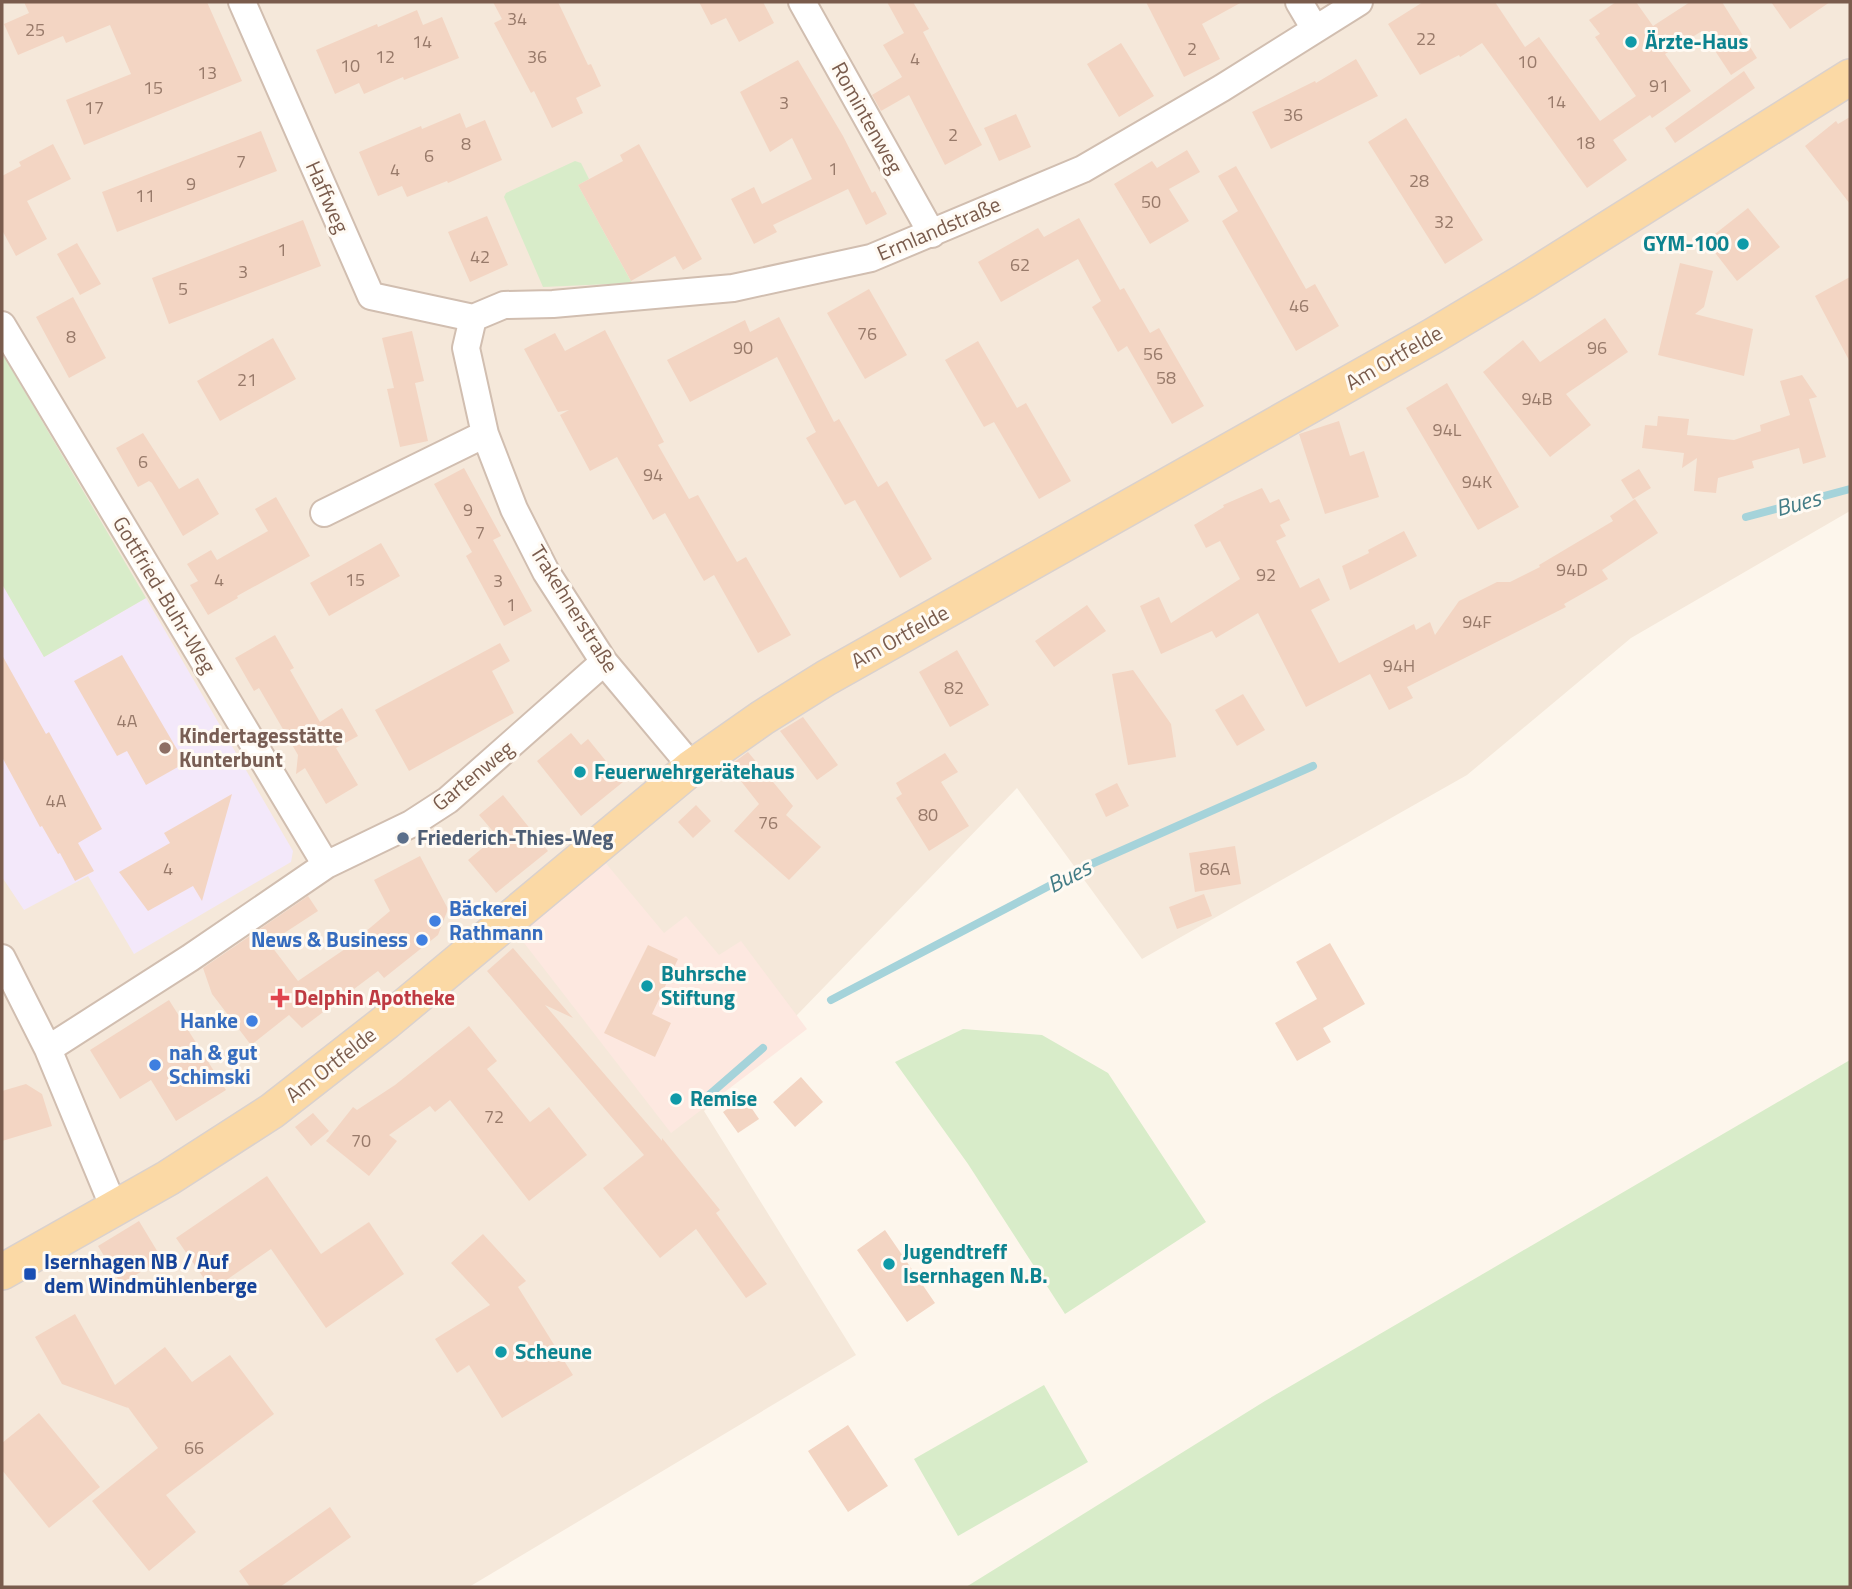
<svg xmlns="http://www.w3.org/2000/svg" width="1852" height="1589" font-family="'Titillium Web',sans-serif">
<rect width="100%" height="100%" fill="#fdf6ec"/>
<path fill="#f5e8da" d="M2,2h1848v509l-219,127 -164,137 -325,184 -125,-171 -313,323 152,244 -387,232h-467z"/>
<path fill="#fde8e0" d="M604,861l60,72 22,-17 33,39 22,-14 66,88 -136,104 -153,-198z"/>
<path fill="#f3e8fa" d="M2,584l42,73 102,-59 147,253 -2,11 -157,92 -46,-78 -64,34 -22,-33z"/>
<path fill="#d8ecc9" d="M575,161l6,2 8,16 -11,6 54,98 -89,4 -39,-90 2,-4z
M2,353l144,245 -102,59 -42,-73z
M963,1029l79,6 66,38 98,149 -141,92 -97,-150 -73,-102z
M1850,1060v527h-884l299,-186z
M1044,1385l44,77 -130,74 -44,-77z"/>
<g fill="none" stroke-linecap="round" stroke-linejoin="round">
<path stroke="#a5d3da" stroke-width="8" d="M1746,517l104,-28
M831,1000l258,-135 224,-99
M701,1102l62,-54"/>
</g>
<path fill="#f3d5c3" d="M24,2h183l35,79 -158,64 -18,-45 65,-26 -21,-49 -44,18 -3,-7 -45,19 -14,-31 25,-11z
M493,2h65l30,63 3,-1 10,22 -25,12 7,15 -31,15 -18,-37 -3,2 -37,-70 8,-4z
M699,2h64l11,21 -35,19 -13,-24 -15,7z
M887,2h26l16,27 -6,3 59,113 -37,20 -36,-70 -28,16 -9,-16 30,-18 -19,-32 21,-12z
M1146,2h96l-40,22 18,35 -36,18z
M1423,2h72l30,45 14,-10 61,84 36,-25 -41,-59 5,-3 -11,-14 27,-18h20l17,24 37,-24h32l35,56 -26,17 -29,-44 -37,23 26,37 -39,27 -2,-3 -37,25 14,20 -40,28 -105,-145 -22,14 -1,-2 -39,20 -32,-51z
M1771,2h59l-40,27z
M417,10l6,15 19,-8 17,41 -55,22 -1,-3 -39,17 -5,-11 -24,11 -19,-44 61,-26 1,3z
M1121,43l33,53 -35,21 -32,-53z
M1356,59l22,37 -107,53 -19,-37 63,-31 1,2z
M798,60l45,76 29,57 3,-2 12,23 -21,11 -18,-36 -75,36 4,7 -23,12 -23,-45 23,-12 8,17 50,-25 -20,-41 -22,14 -30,-60z
M1744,71l11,17 -80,55 -10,-15z
M460,113l6,15 19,-8 17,40 -54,23 -1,-2 -40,16 -5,-11 -24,10 -19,-44 62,-26 1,3z
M1016,114l15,33 -32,14 -15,-33z
M1850,117v87l-45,-58 31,-25 2,3z
M1406,118l77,122 -38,24 -77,-122z
M261,131l16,40 -160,61 -15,-40z
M53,144l18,35 -44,22 20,38 -31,17 -14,-26v-54l19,-10 -2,-4z
M639,144l63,115 -19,11 -8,-14 -44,25 -53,-96 45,-24 -3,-6z
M1187,150l13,22 -31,17 20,32 -39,23 -36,-60 38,-23 5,7z
M1236,166l70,123 9,-5 24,42 -43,25 -74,-130 16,-10 -20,-35z
M1748,208l32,39 -43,34 -31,-40z
M487,216l21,49 -38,17 -22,-50z
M1079,218l41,72 4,-2 26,45 9,-5 45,78 -32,18 -45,-78 -9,6 -13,-23 -13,-22 9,-6 -23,-42 -77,43 -23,-40 60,-34 6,9z
M303,220l18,46 -152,58 -17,-46z
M77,243l24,41 -21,11 -23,-41z
M1680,263l33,8 -9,36 -9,7 58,15 -9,47 -86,-21z
M1850,277v85l-35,-66z
M869,289l38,66 -42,24 -38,-66z
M73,297l33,61 -37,20 -33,-61z
M779,317l55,105 5,-3 39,68 9,-6 45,78 -32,19 -45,-78 -10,5 -39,-67 10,-6 -39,-75 -87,45 -23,-42 78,-40 5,12z
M1605,318l23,34 -62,42 25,31 -41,32 -67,-85 40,-32 17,22z
M605,330l59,112 -6,3 31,54 9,-4 39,67 9,-5 45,78 -33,18 -44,-78 -10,6 -39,-68 -12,7 -36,-63 -27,14 -30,-56 9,-5 -11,2 -34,-63 31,-16 10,18z
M412,331l12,50 -9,2 13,58 -28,6 -13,-58 7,-1 -12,-50z
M273,338l23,41 -76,42 -23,-40z
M978,341l39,67 9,-5 45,78 -32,18 -45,-77 -10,5 -39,-67z
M1802,375l15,22 -8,2 17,58 -23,7 -4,-16 -47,13 2,7 -36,10 -2,15 -22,-2 3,-33 -15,10 2,-15 -42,-5 3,-23 12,1 1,-10 31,3 -2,16 47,5 27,-9 -1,-6 30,-10 -10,-34z
M1447,383l72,124 -41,23 -72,-122z
M1339,421l11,35 14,-5 15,46 -54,17 -26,-80z
M143,433l36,56 19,-11 21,36 -36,22 -31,-53 -3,-2 -11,6 -22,-39z
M464,468l37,68 -8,4 39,71 -28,15 -38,-70 6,-4 -38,-68z
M1639,469l12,19 -18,11 -12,-19z
M1262,488l8,15 9,-4 11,21 -10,5 6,11 -10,5 24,47 19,-10 11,22 -19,10 28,53 75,-39 2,6 14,-8 5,13 24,-34 38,-19h13l30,-15 -1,-2 74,-44 -3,-5 25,-17 23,34 -56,37 6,9 -44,25 2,3 -159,80 6,11 -24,12 -19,-36 -64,33 -48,-94 -42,25 -4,-7 -51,23 -21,-48 19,-9 12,26 69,-44 -20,-38 -14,7 -12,-23 30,-18 -1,-2z
M276,497l34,59 -73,40 1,2 -30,17 -18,-30 8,-4 -11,-17 24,-14 6,10 51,-29 -13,-22z
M1404,531l13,25 -67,34 -8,-24 27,-13 -1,-3z
M381,543l19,33 -71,40 -19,-33z
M1087,605l19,26 -52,36 -19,-26z
M275,635l19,33 -4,2 30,52 22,-14 16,28 -22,12 22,37 -32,19 -21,-36 -9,6 2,-19 -39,-67 -5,3 -19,-33z
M500,643l10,18 -18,10 22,42 -105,58 -34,-61z
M957,650l32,55 -39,22 -31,-55z
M2,655l44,79 3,-2 53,97 -24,14 16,28 -19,10 -15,-28 -2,1 -16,-28 -2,1 -38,-70z
M122,655l63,108 -39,22 -19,-34 -10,5 -43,-75z
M1133,670l38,54 5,33 -48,8 -16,-91z
M1243,694l22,36 -28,16 -22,-36z
M803,717l35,48 -21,15 -37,-49z
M571,733l10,12 7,-6 35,43 -42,34 -44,-55z
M748,752l45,54 -7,9 35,32 -32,33 -55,-49 25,-27 -30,-38z
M945,753l13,19 -17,10 28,44 -40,25 -33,-53 6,-4 -6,-11z
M1117,783l12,23 -23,11 -11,-23z
M232,794l-30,107 -9,-15 -45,25 -29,-39 51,-29 -6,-10z
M503,795l45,56 -52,42 -28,-33 29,-24 -18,-21z
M696,805l15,16 -18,17 -15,-16z
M1235,846l6,38 -46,8 -6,-39z
M420,856l28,53 -10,26 -54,43 -6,-7 -76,57 -13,-13 -38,30 -39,-51 -9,-26 105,-72 10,15 -49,32 29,38 47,-32 45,-38 -16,-31z
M1204,894l8,22 -35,13 -8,-22z
M1330,943l35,61 -42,24 8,14 -34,19 -22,-38 42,-24 -21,-37z
M648,945l30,14 -26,55 19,9 -16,34 -51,-24z
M513,948l60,70 -28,-13 117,136v-3l58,72 -4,3 51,71 -21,14 -50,-69 -36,29 -57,-70 41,-33 -157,-184z
M169,1000l57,90 -50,31 -25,-41 -31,19 -30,-49z
M469,1026l28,35 -10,8 43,53 19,-15 38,48 -58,46 -79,-101 -15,12 -5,-6 -41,29 8,6 -28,35 -43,-35 27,-34 4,3 38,-25z
M801,1077l22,25 -28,25 -22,-25z
M26,1084l16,10 10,32 -50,15v-50z
M744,1097l15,22 -21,14 -15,-21z
M313,1113l16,18 -18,15 -16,-19z
M267,1176l54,78 48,-32 35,52 -78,54 -55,-79 -59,41 -36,-52z
M139,1221l23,38 -41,25 -23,-38z
M885,1230l50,73 -28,19 -50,-72z
M483,1234l43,47 -8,6 55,88 -71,43 -33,-53 -12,8 -22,-34 55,-34 -39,-42z
M75,1314l40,71 50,-38 27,35 38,-27 44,59 -108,81 30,37 -47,39 -57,-70 66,-53 -31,-42 1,2 -66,-24 -27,-47z
M39,1413l61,74 -51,41 -47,-58v-27z
M848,1425l40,61 -40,26 -40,-61z
M330,1507l21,30 -71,50h-30l-11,-16z"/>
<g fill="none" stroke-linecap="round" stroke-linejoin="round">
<g stroke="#d1beb0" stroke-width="30">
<path id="minor" d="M242,2l129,294 102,22
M802,2l130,232
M1299,2l16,27
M473,318l31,-13 49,-1 180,-16 138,-30 212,-89 139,-81 137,-86
M473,318l-7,30 19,86 29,75 32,63 58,90 88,105
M2,325l324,540
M324,513l161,-79
M2,958l46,91 66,159
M48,1049l142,-91 136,-93 85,-41 37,-24 156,-138"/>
</g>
<g stroke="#dad1cd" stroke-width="38">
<path id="major" d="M2,1272l166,-94 104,-67 114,-89 306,-255 70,-49 64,-40 607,-342 92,-55 325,-204"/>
</g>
<use href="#minor" stroke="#fff" stroke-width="26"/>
<use href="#major" stroke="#fbd9a5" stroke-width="35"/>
</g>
<g fill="#0f9aa8" stroke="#fffaf3" stroke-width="2.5">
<circle cx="1631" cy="42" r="7"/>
<circle cx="1743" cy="244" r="7"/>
<circle cx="580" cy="772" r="7"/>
<circle cx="647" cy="986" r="7"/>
<circle cx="676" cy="1099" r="7"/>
<circle cx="889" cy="1264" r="7"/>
<circle cx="501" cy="1352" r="7"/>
</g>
<circle fill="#8d6e63" stroke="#fffaf3" stroke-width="2.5" cx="165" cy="748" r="7"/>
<circle fill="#5c6f8a" stroke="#fffaf3" stroke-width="2.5" cx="403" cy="838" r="7"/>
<g fill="#3f7fe0" stroke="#fffaf3" stroke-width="2.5">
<circle cx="435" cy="921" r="7"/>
<circle cx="422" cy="940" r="7"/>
<circle cx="252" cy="1021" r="7"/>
<circle cx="155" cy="1065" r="7"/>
</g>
<path fill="#e0444e" stroke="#fffaf3" stroke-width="2.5" d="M276.5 987.5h7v7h7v7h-7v7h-7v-7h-7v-7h7z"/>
<rect fill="#1a4fb4" stroke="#fffaf3" stroke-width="2.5" x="23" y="1267" width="14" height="14" rx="3.5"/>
<g text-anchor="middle" stroke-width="6" stroke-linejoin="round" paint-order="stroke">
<g font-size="18" fill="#987a6a">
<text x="517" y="25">34</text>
<text x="35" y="36">25</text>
<text x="1426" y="45">22</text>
<text x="422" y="48">14</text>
<text x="1192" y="55">2</text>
<text x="385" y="63">12</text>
<text x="537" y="63">36</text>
<text x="915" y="65">4</text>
<text x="1527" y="68">10</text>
<text x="350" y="72">10</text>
<text x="207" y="79">13</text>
<text x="1659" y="92">91</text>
<text x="153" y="94">15</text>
<text x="1556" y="108">14</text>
<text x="784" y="109">3</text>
<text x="94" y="114">17</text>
<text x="1293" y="121">36</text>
<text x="953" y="141">2</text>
<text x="1585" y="149">18</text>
<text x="466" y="150">8</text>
<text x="429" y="162">6</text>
<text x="241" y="168">7</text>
<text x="833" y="175">1</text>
<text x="395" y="176">4</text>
<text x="1419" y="187">28</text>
<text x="191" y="190">9</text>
<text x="145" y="202">11</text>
<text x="1151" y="208">50</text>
<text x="1444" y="228">32</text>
<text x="282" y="256">1</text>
<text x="480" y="263">42</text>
<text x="1020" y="271">62</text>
<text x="243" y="278">3</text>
<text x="183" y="295">5</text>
<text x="1299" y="312">46</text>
<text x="867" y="340">76</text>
<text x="71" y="343">8</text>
<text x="743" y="354">90</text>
<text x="1597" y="354">96</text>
<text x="1153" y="360">56</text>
<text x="1166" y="384">58</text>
<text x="247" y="386">21</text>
<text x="1537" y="405">94B</text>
<text x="1447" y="436">94L</text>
<text x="143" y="468">6</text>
<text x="653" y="481">94</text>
<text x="1477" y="488">94K</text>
<text x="468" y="516">9</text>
<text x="480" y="539">7</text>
<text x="1572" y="576">94D</text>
<text x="1266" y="581">92</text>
<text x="219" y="586">4</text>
<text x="355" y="586">15</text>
<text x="498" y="587">3</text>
<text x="511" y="611">1</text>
<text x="1477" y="628">94F</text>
<text x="1399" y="672">94H</text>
<text x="954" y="694">82</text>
<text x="127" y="727">4A</text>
<text x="56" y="807">4A</text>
<text x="928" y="821">80</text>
<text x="768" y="829">76</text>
<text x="168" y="875">4</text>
<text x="1215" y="875">86A</text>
<text x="494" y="1123">72</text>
<text x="361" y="1147">70</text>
<text x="194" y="1454">66</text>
</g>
<g font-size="21" font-weight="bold" fill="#0d838f" stroke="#fffaf3" text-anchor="start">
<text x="1645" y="49">Ärzte-Haus</text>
<text x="1729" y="251" text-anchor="end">GYM-100</text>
<text x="594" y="779">Feuerwehrgerätehaus</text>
<text x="661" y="981">Buhrsche<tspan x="661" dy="24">Stiftung</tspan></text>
<text x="690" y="1106">Remise</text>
<text x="903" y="1259">Jugendtreff<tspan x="903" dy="24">Isernhagen N.B.</tspan></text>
<text x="515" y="1359">Scheune</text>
</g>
<g font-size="21" fill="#7a5c4d" stroke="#fffaf3">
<text transform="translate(867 118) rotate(61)" y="7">Romintenweg</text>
<text transform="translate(327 197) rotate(66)" y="7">Haffweg</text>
<text transform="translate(939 229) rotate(-23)" y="7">Ermlandstraße</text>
<text transform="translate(1394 358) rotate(-30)" y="7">Am Ortfelde</text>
<text transform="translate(164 595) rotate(59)" y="7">Gottfried-Buhr-Weg</text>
<text transform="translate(574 609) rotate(58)" y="7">Trakehnerstraße</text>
<text transform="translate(900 637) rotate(-29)" y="7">Am Ortfelde</text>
<text transform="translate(473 776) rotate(-39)" y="7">Gartenweg</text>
<text transform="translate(331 1065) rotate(-38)" y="7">Am Ortfelde</text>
</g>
<g font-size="21" font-weight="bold" fill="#785e54" stroke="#fffaf3" text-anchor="start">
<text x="179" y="743">Kindertagesstätte<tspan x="179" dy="24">Kunterbunt</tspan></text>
</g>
<g font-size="21" font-weight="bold" fill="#4e5e75" stroke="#fffaf3" text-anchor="start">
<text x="417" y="845">Friederich-Thies-Weg</text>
</g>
<g font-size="21" font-weight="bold" fill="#366cbe" stroke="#fffaf3" text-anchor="start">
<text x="449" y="916">Bäckerei<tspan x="449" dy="24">Rathmann</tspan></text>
<text x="408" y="947" text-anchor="end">News &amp; Business</text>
<text x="238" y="1028" text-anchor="end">Hanke</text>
<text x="169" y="1060">nah &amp; gut<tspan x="169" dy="24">Schimski</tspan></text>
</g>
<g font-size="21" font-weight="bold" fill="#be3a42" stroke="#fffaf3" text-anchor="start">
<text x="294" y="1005">Delphin Apotheke</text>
</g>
<g font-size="21" font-weight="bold" fill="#164399" stroke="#fffaf3" text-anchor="start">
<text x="44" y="1269">Isernhagen NB / Auf<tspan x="44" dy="24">dem Windmühlenberge</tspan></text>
</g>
<g font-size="23" font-style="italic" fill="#437c86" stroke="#fffaf3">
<text transform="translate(1798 503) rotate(-15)" y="8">Bues</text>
<text transform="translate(1069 876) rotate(-27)" y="8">Bues</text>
</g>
</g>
<rect width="1852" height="1589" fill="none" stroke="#7a5c4d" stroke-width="7"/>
</svg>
